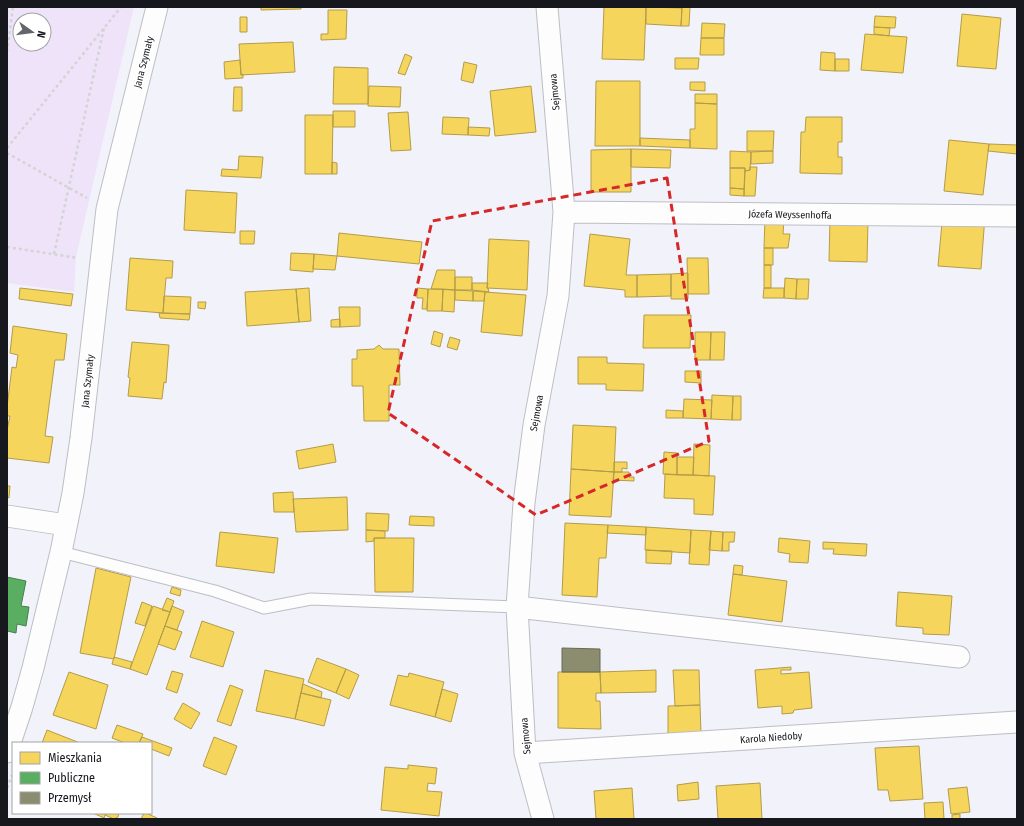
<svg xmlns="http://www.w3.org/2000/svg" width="1024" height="826" font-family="'Fira Sans Condensed',sans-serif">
<rect width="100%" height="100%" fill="#f2f3fa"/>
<path fill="#efe3f9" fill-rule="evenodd" d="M7,7h127l-58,250 -2,35 -67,-9zM20,20h24v24h-24z"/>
<path fill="#f6d55c" stroke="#b39c49" d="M261,7h40v2l-40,1z
M604,7h42l-2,53 -42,-1z
M646,7l36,1 -1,18 -35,-2z
M682,7h8l-1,19h-8z
M328,10h19l-1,29 -25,1v-6h7z
M962,14l39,4 -5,51 -39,-3z
M875,16l21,1 -1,11 -21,-1z
M240,17h7v15h-7z
M702,23l23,1 -1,14h-23z
M874,27l16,1 -1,8 -15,-2z
M865,34l42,3 -4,36 -42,-3z
M701,38h23v17h-24z
M293,42l2,30 -54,3 -2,-31z
M821,52l14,1v18l-15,-1z
M405,54l7,3 -7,18 -7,-2z
M675,58h24l-1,11h-23z
M835,59h14v12h-14z
M240,60l1,15 2,-1v4l-18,1 -1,-17z
M464,62l13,3 -4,18 -12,-3z
M334,67l34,1v36h-35z
M596,81h44v65h-45z
M690,82h15v9l-15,-1z
M369,86l32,1 -1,20 -32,-1z
M531,86l5,46 -41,4 -5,-45z
M234,87h8v24h-9z
M695,94h22v10l-22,-1z
M695,103l22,1v45l-27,-1v-19h5z
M333,111h22v16h-22z
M408,112l3,38 -20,1 -3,-38z
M305,115h28l-1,59h-27z
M443,117l26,1 -1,17 -26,-1z
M806,117h36v25h-4v15h4v17l-42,-1 1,-41h4z
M468,127l22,1 -1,8 -21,-1z
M747,131h27l-1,20h-26z
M640,138l50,2v8l-50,-2z
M949,140l40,4 -6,51 -39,-4z
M989,144l28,1v9l-29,-3z
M631,149v43h-40v-42z
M631,149l40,1 -1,18 -39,-1z
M730,151l21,1 -1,18 -5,1v-3h-15z
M773,151v12l-22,1v-12z
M239,156l24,1 -2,21 -40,-2 1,-7 16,1z
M332,162l5,1v11h-5z
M750,167h7l-2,29h-11l1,-25 5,-1z
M730,168h15l-1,21 -14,-1z
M730,188l14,1v7l-14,-1z
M186,190l51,3 -2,40 -51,-3z
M943,212l42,4 -4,53 -43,-3z
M765,218l19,1 -1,15h7l-2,14h-24z
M830,219l38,2 -1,41 -38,-1z
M240,231h15l-1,13h-14z
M339,233l83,9 -3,22 -82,-8z
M590,234l40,5 -4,36h11v22h-12v-7l-41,-4z
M489,239l40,2 -2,49 -40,-2z
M764,248h9v17h-9z
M291,253l23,1 -1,18 -23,-2z
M314,254l23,2 -2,14 -22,-1z
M130,258l43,3 -1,17h-6l-3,35 -37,-3z
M687,258h21l1,36h-21z
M764,265h7v23h-7z
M437,270h18v20l-24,-1z
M688,273v26h-17v-25z
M671,274v22l-34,1v-22z
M455,277h17v13h-17z
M785,278l12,1 -1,20 -12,-1z
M797,279h12l-1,20h-12z
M472,283h16l-1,5h1l1,4 -17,-2z
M20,288l53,6 -2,12 -52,-7z
M309,288l2,33 -12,1 -3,-33z
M417,288l11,1 -1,20h-5l1,-11h-6z
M764,288h20v10h-21z
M296,289l3,33 -52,4 -2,-34z
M428,289h15l-1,22h-15z
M443,289l12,1 -1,22 -12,-1z
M455,290l18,1v10l-18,-1z
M473,291l12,1 -1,9h-11z
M485,292l41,3 -4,41 -41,-4z
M164,296l27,1 -1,17 -27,-1z
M198,302h8l-1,7 -7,-1z
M339,307h21v19l-20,1z
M159,313l31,1 -1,6 -29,-2z
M644,315h47l-1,33h-47z
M340,319v8h-9v-7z
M13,326l54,8 -3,26h-9l-10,76 8,1 -4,26 -42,-5v-28l3,-14h-3v-9l5,-40 4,1 2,-13 -8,-2z
M434,331l9,3 -3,13 -9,-3z
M695,332h16l-1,28h-15z
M711,332h14l-1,28h-14z
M450,337l10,3 -3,10 -10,-3z
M132,342l37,3 -3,38 -2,-1 -2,17 -34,-3 2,-18 -2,-1z
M379,345l4,4h16l1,36h-11v36h-25l-1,-35h-11v-27h5v-9l17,-1z
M578,357h29v6l37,1 -1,27 -37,-1v-6h-28z
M685,371h16v12l-16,-1z
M712,395l21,1 -1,24 -21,-1z
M733,396h8v24h-9z
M684,399l28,1 -1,19 -28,-1z
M666,410l17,1v7h-17z
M573,425l43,2 -2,45 -43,-3z
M333,444l3,18 -37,7 -3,-18z
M694,444l16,1 -1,31 -16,-1z
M664,452l13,1v22l-14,-1z
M677,457h17l-1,18h-16z
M614,462h13v7l-5,-1v4h-8z
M571,469l43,3 -3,45 -42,-2z
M614,472h15v5h5v4l-21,-1z
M665,474l50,2 -2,39 -19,-1v-15l-30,-1z
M7,486h3l-1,12 -2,-1z
M293,492l1,20h-20l-1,-19z
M347,497l1,33 -52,2 -3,-33z
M366,513l23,1 -1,17 -22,-1z
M410,516l24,1v9l-25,-1z
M565,523l43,2 -2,33h-7l-2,39 -35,-2z
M608,525l38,2v8l-39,-2z
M646,527l45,3 -1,23 -45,-3z
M366,530l19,1v7h-11v3l-8,1z
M691,530l20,1 -2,34 -20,-1z
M711,531l12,1 -1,19 -13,-1z
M220,532l58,6 -4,35 -58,-7z
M723,532h12l-1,10h-5v9h-7z
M374,538h40l-1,54h-38z
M779,538l31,3 -2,22 -19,-1 1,-8 -12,-2z
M823,542l44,2 -1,12 -33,-2 1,-5h-11z
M646,550l26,1 -1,13 -25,-1z
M734,565l9,1 -1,9 -9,-1z
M96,568l35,9 -17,82 -34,-6z
M733,574l54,7 -5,41 -54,-7z
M172,587l9,3 -1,6 -10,-3z
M898,592l54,4 -3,39 -26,-1v-6l-27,-2z
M167,598l7,3 -4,11 -8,-2z
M142,602l10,4 -7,20 -10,-3z
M153,606l17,6 -23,63 -17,-6z
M172,606l12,5 -7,19 -12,-4z
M202,621l32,11 -11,35 -33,-10z
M165,626l17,6 -7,18 -17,-6z
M114,657l18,5 -2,7 -18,-5z
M317,658l29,11 -10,24 -28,-11z
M791,667v3h-10v4l28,-2 3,36 -18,2 -1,3 -11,1v-8l-24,2 -3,-38z
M346,669l13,6 -10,24 -13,-6z
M265,670l39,9 -9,40 -39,-8z
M656,670v22l-55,1 -1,-21z
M673,670h26l1,35 -25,1z
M172,671l11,3 -6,19 -11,-4z
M69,672l39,13 -12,44 -43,-14z
M558,672h42l1,21h-5v8h4l1,28 -43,-1z
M409,673l35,9 -9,35 -45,-12 8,-30 10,2z
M303,684l19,8 -1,6 -20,-5z
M230,685l13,5 -12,36 -14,-5z
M442,689l16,5 -7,28 -16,-5z
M301,693l30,7 -7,26 -29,-7z
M183,703l17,10 -9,16 -17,-10z
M700,705l1,28 -33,2v-29z
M117,725l26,9 -4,9h-14l-13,-5z
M47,730l33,13h-38z
M142,737l30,11 -3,8 -18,-7v-6h-12z
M214,737l23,9 -11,29 -23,-9z
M919,746l4,53 -33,2 -2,-11h-10l-3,-42z
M408,765l29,3 -2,16 -7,-1 -1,8 15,1 -3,24 -58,-6 4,-43 23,2z
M698,782l1,17 -21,2 -1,-16z
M760,783l2,36h-44l-2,-33z
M967,787l3,25 -19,2 -3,-25z
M632,788l2,31h-38l-2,-28z
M943,802l1,17h-19l-1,-16z
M93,813h13l-2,5z
M106,813h13l-1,4 -4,2 -9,-4z
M144,813h2l11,5 -1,1h-15z
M960,814v5h-8v-4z"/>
<path fill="#5aae61" stroke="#46814d" d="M7,577l19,4 -5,25 8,1 -3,19 -9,-2 -1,9 -9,-2z"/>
<path fill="#8c8c6e" stroke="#696956" d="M562,648l38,1v23h-38z"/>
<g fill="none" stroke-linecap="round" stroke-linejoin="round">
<g stroke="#bdbec4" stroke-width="13">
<path id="lane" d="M61,552l154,39 49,17 47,-9 206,8"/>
</g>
<g stroke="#bdbec4" stroke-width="23">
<path id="street" d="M564,212l453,4
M7,516l59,9
M517,607l442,50
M7,752l15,-45 11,-39 28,-116 12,-59 8,-55 26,-229 50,-202
M525,753l492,-31
M543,819l-18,-66 -8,-146 7,-104 10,-78 24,-129 6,-84 -17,-205"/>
</g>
<path stroke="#d3d4d5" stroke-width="2.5" stroke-dasharray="3 3" stroke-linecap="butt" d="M7,52l6,-45
M7,148l114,-141
M7,153l80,45
M7,247l71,11
M54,254l50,-226
M7,788l5,-13"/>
<use href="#lane" stroke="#fdfdfe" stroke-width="11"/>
<use href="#street" stroke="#fdfdfe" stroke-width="21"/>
</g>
<path fill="none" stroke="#d62828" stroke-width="3" stroke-dasharray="8 5" stroke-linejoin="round" d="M667,178l42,263 -173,74 -148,-102 44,-192z"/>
<g text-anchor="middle" stroke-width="4" stroke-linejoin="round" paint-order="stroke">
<g font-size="10" fill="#17181d" stroke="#fff">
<text transform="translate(143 62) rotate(-76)" y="4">Jana Szymały</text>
<text transform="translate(554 92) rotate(-95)" y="4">Sejmowa</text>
<text transform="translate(790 214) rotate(1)" y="4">Józefa Weyssenhoffa</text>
<text transform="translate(87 381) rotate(-84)" y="4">Jana Szymały</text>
<text transform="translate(536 413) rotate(-80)" y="4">Sejmowa</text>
<text transform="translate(525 736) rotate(-95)" y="4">Sejmowa</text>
<text transform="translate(771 737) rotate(-4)" y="4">Karola Niedoby</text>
</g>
</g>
<rect width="1024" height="826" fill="none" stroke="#17181d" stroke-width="16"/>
<rect x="12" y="742" width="140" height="72" fill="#ffffff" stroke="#a2a3a5"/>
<rect x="20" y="752" width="20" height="12" fill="#f6d55c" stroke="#a2a3a5"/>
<text x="48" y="762" font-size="12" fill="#17181d">Mieszkania</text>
<rect x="20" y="772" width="20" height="12" fill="#5aae61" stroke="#a2a3a5"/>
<text x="48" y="782" font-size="12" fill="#17181d">Publiczne</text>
<rect x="20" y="792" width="20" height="12" fill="#8c8c6e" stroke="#a2a3a5"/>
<text x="48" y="802" font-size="12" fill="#17181d">Przemysł</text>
<g transform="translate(32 32) rotate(104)"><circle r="19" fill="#ffffff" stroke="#a2a3a5"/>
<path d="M0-3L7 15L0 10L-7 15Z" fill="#64656a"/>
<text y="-6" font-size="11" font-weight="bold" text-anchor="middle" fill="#17181d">N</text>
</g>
</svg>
